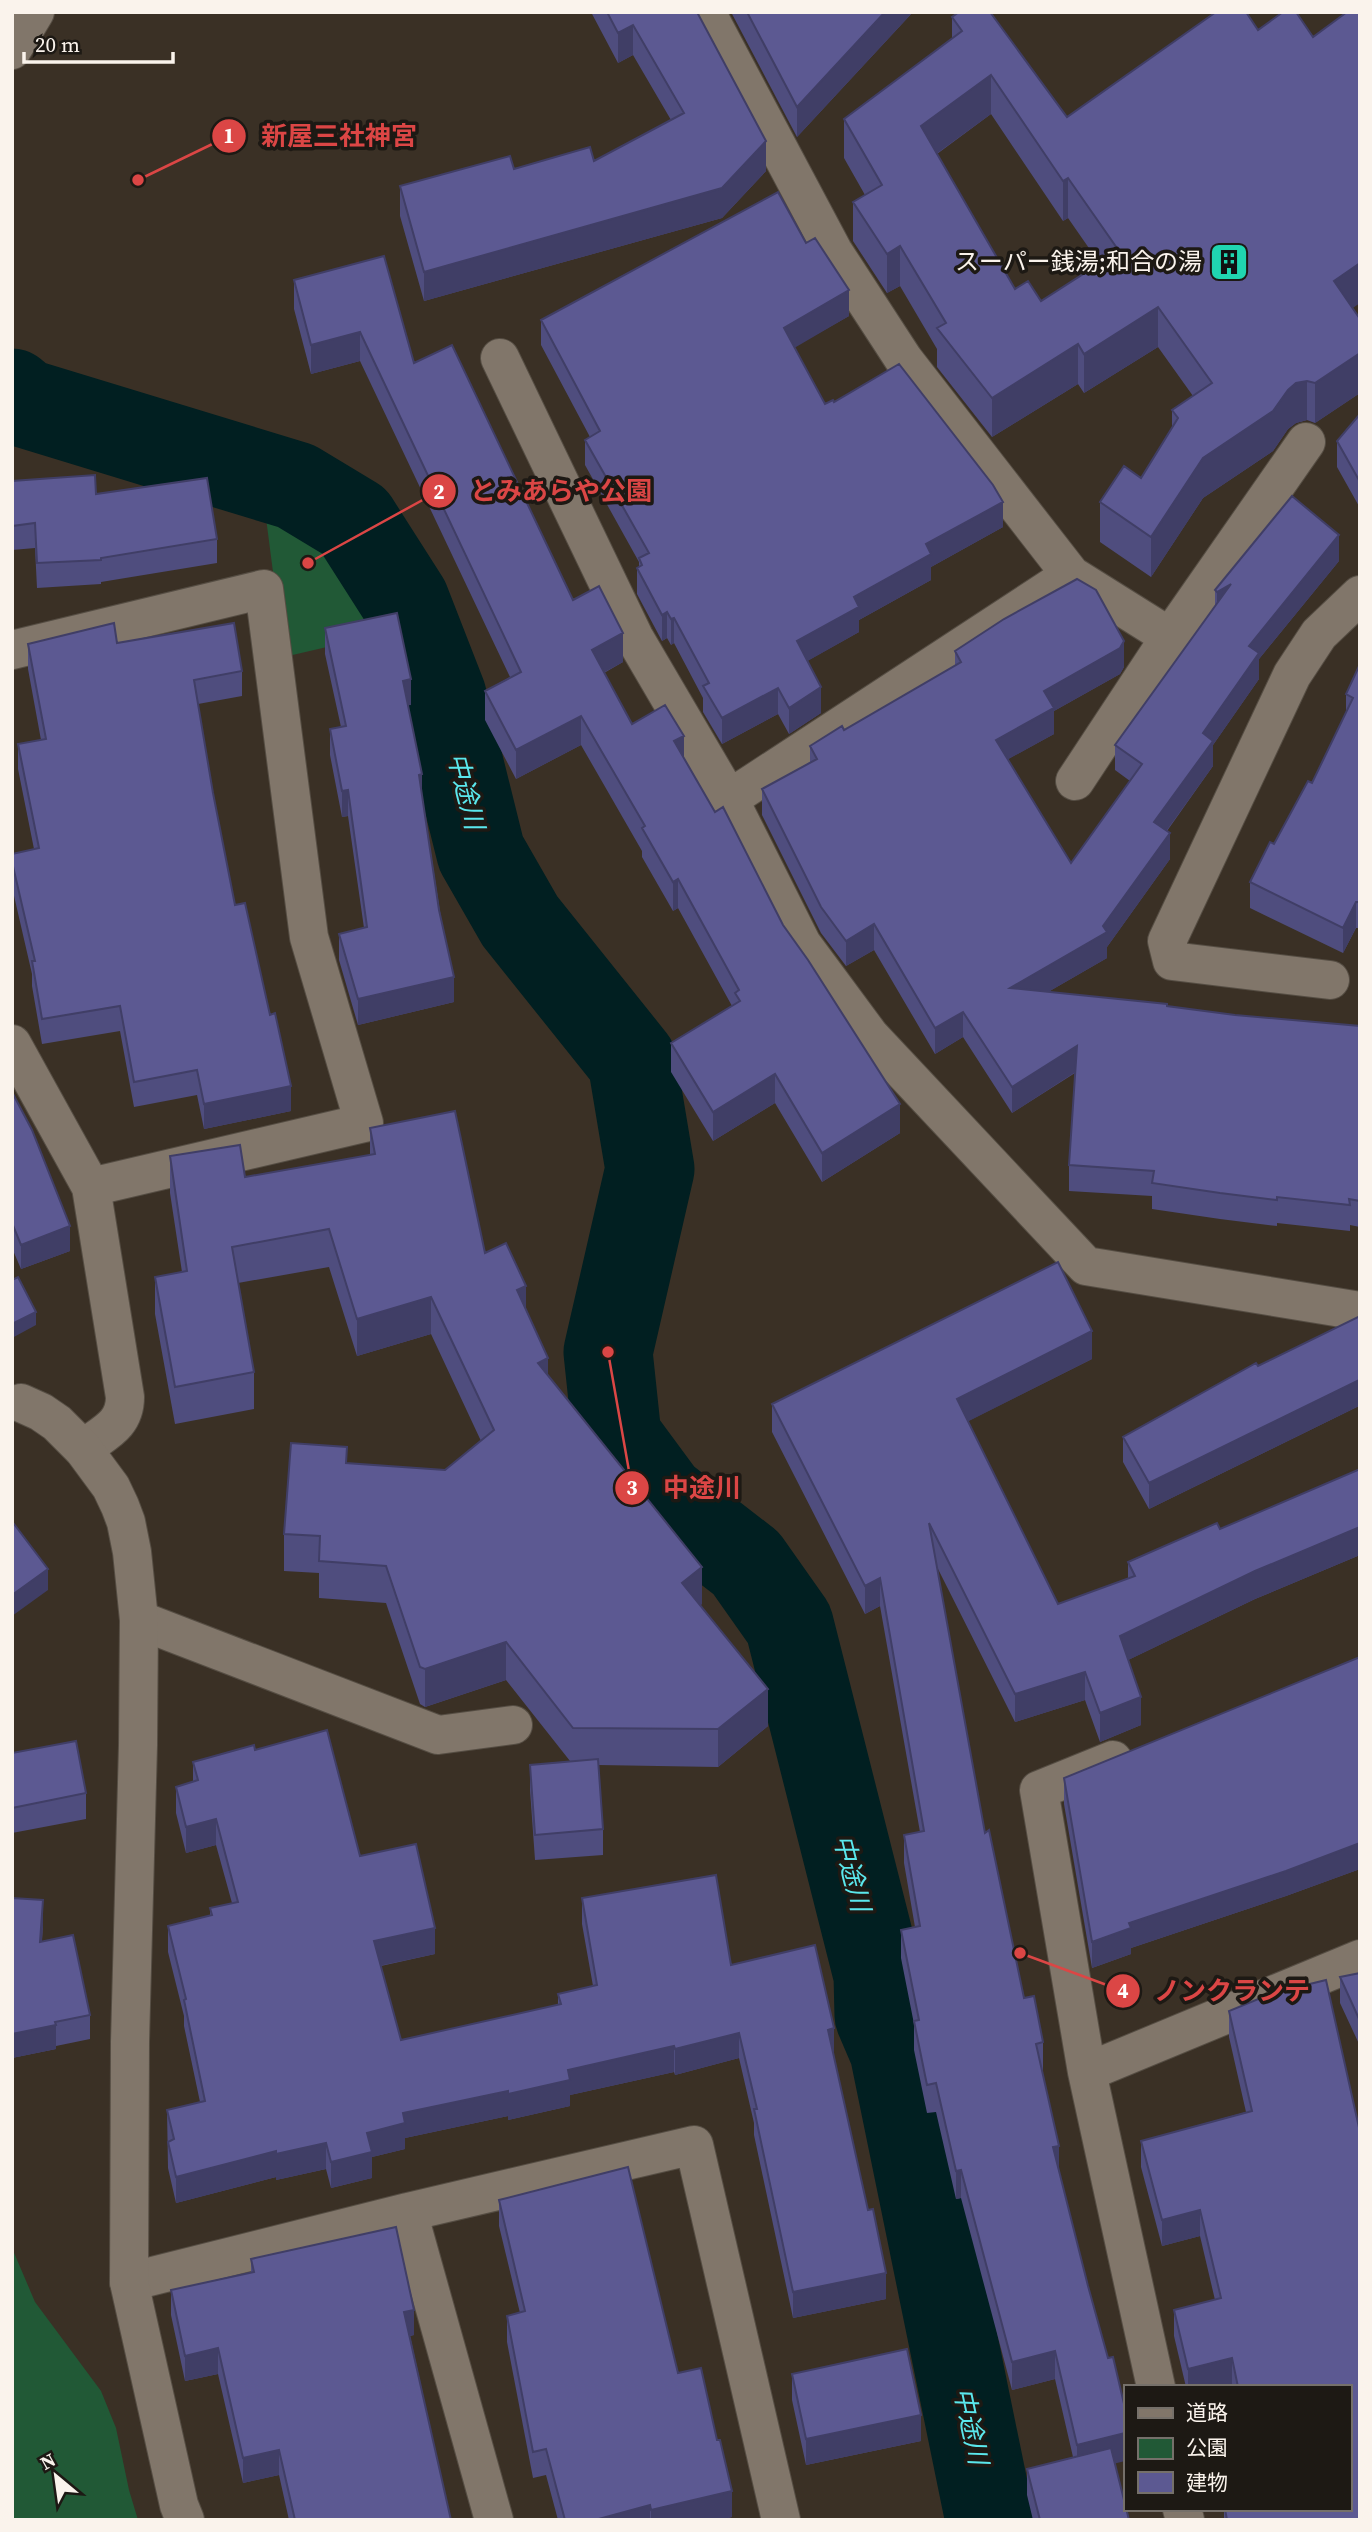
<svg xmlns="http://www.w3.org/2000/svg" width="1372" height="2532" font-family="'Source Serif 4','Noto Sans JP',serif">
<rect width="100%" height="100%" fill="#3a3025"/>
<path fill="#215936" d="M290,512l102,95 8,23 -116,27 -18,-139z
M12,2248l23,54 66,89 15,37 13,62 9,30h-126z"/>
<g fill="none" stroke-linecap="round" stroke-linejoin="round">
<path stroke="#011f21" stroke-width="89" d="M12,393l12,10 272,83 58,35 51,80 37,95 39,157 39,68 112,140 18,108 -42,183 9,85 45,61 84,65 43,61 89,351 1,41 15,35 96,469"/>
<g stroke="#554d43" stroke-width="40">
<path id="minor" d="M706,12l127,239 71,109 167,215 -342,224
M12,50l23,-38
M500,358l134,279 95,162 73,145 68,92 216,230 274,45
M1071,575l99,62 136,-195
M12,650l252,-61 45,348 55,186 -273,64
M1075,781l95,-144
M1330,980l-158,-19 -5,-20 125,-266 27,-41 41,-39
M12,1044l79,143 34,210c0,29 -22,36 -42,52
M139,1620l299,115 75,-10
M1113,1760l-74,30 48,282 69,315
M1087,2072l273,-113
M408,2212l286,-67 87,375
M129,2282l279,-70 86,308
M1182,2509l3,11"/>
</g>
<g stroke="#554d43" stroke-width="40">
<path id="tertiary" d="M21,1403l20,9 16,11 26,26 28,38 9,19 6,16 6,30 7,68 -1,125 -8,297 -1,240 50,223 6,15"/>
</g>
<use href="#minor" stroke="#81766a" stroke-width="38"/>
<use href="#tertiary" stroke="#81766a" stroke-width="38"/>
</g>
<path fill="#4f4d7e" fill-rule="evenodd" d="M591,12h106l69,159 -44,47 -298,83 -24,-85v-30l114,-17 80,-8 77,-41 -38,-65 -15,8z
M731,12h182l-116,125z
M952,17l115,100 285,191 8,12v73l-45,30 -8,-3 -11,3 -8,6 -15,22 -70,47 -52,79 -51,-35v-40l41,-24 31,-51v-17l21,-14 -35,-49 -74,46 -6,-9 -86,53 -55,-70v-18l-37,-63 -13,7 -34,-52v-39l12,-7 -21,-37v-39l108,-80zM991,114l72,107 5,-3 32,46 -59,37 -26,-12 -78,-135z
M806,243l43,73 -55,31 31,57 9,-2 169,125 -72,40v13l-72,40v12l-52,29 14,52 -32,21 -11,-20 -56,30 -19,-32v-14l-29,-55 -3,2 -4,-7 -5,3 -25,-47v-26l2,-1v-5l-54,-97v-25l5,-3 -49,-92v-25z
M294,280l120,83 159,237 50,62 -19,11 28,51 52,34 31,54 68,113 117,208 -78,49 -47,-79 -62,38 -42,-69v-29l61,-37 -54,-98 -5,3 -31,-54v-6l-61,-106 -65,34 -31,-59v-29l25,-14 -150,-316 -49,13 -17,-65z
M1360,414v94l-23,-41v-26z
M12,481l84,13 121,45v24l-116,19v2l-64,4 -2,-40 -23,2z
M1339,561l-80,98v20l-46,66v21l-46,65 3,28 -63,88v11l-59,34 187,23 125,11v201l-10,-2v6l-73,-8v3l-57,-7 -68,-10v-13l-83,-5v-26l6,-92 -63,40 -49,-76 -28,17 -61,-104 -28,16 -25,-33 -59,-118v-26l48,-27v-16l34,-16 111,-64v-15l169,16 -4,7 -66,37v23l-46,25 63,104 59,-82 -15,-11v-25l100,-139v-16z
M325,628l86,77h-3l46,297 -96,23 -19,-65v-26l25,-6 -16,-112 -6,1 -12,-62v-26l11,-2 -16,-73z
M117,643l125,28v25l-44,8 15,89 22,112 56,206 -87,18 -7,-34 -63,12 -14,-76 -78,13 -10,-58v-12l-20,-87v-33l22,-5 -16,-80v-25l23,-4 -13,-71v-25z
M1360,664v264h-4l-13,25 -93,-45v-26l62,-99 34,-70v-19z
M12,1092l58,159 -49,18 -9,-21z
M370,1128l115,125 41,58 22,64 154,229 -2,1 68,121 -50,41 -120,-2 5,64v26l-68,5 -5,-70v-25l40,-4 -64,-81 -81,27 -5,-3 -34,-101 -67,-5v-25l-35,-2v-37l63,-71 98,7 36,-29 -50,-107 -74,22 -28,-89 -91,16 16,89v37l-79,15 -20,-110v-37l27,-5 -12,-79v-37l75,21 125,-22z
M1360,1316v91l-1,-1 -210,103 -26,-47v-25l135,-71z
M1092,1359l-124,62 90,183 70,-25v-17l92,-33 140,-60v86l-105,44 -127,61 13,65 -41,17 -15,-42 -70,22 -78,-155 48,266 39,165 19,44v28l-1,1 17,100 56,293 14,56h-96l-6,-25v-26l46,-12 -18,-78 -43,11 -51,-192 -5,1 -20,-87 -9,1 -13,-63v-26l-13,-66v-28l14,-3 -11,-64v-28l16,-3 -40,-226 -15,8 -93,-182v-28z
M1360,1657v212l-74,27 -155,52v6l-39,14 -28,-164v-26z
M255,1750l105,106 75,98 -54,12 20,74 157,-35v-11l35,-8 -11,-62v-26l149,67 103,89h-1l53,245 -93,19 -39,-183v-12l-15,-65 -64,17 -1,-3 -104,23v11l-62,14v-4l-103,22v11l-33,8v21l-41,10 -5,-19 -50,11v-3l-100,26 -8,-35 -1,-58 33,-8 -16,-76v-10l-16,-64v-26l42,-10v-8l22,-5 -16,-58 -30,8 -10,-40v-26l17,-5v-20z
M12,1753l74,40v26l-74,14z
M12,1898l31,27 -1,16 48,74v24l-34,7v3l-44,9z
M1360,1973v73l-20,-43v-26z
M1326,1980l34,152v388h-136v-11h125v-122h-117v-3l-10,3h-36l-12,-51v-26l41,-10 -15,-64 -38,10 -21,-79v-26l105,-29 -17,-75v-26l44,-18z
M499,2200l179,173 54,144 -13,3h-161l-12,-45 -13,3 -26,-136v-26l13,-3 -21,-87z
M251,2259l163,76 -4,1 41,184h-162l-10,-45 -36,8 -25,-109 -33,7 -14,-66v-25l80,-17z
M792,2374l129,67 -115,24 -14,-65z"/>
<path fill="#403e66" d="M885,12h28l-116,125v-30z
M633,25v30l-15,8v-30z
M991,75v39l-70,51v-39z
M766,141v30l-44,47 -298,83v-29z
M1068,178v40l-5,3v-40z
M900,246v40l-13,7v-39z
M1360,263v40l-26,18v-40z
M849,290v26l-65,38v-26z
M1158,307v40l-74,46v-39z
M360,332v29l-49,13v-29z
M1078,344v40l-86,53v-39z
M1360,353v40l-45,30v-40z
M1307,381v39l-11,3 -8,6 -15,22 -70,47 -52,79v-40l52,-79 93,-75z
M1003,502v25l-72,40v13l-72,40v12l-62,35v-26l129,-97z
M1339,535v26l-80,98v20l-46,66v21l-59,82v-26l49,-89 46,-87z
M1231,584l-14,34v-26z
M667,612v26l-5,3v-26z
M674,618v25l-3,2v-26z
M623,633v29l-31,17v-29z
M1124,641v26l-4,7 -66,37v23l-58,32v-26l48,-49z
M411,679v26l-8,1v-25z
M821,687v26l-32,21v-26z
M778,688v26l-56,30v-26z
M581,716v29l-65,34v-29z
M684,736v29l-10,-24z
M422,774v26l-3,-25z
M348,790v26l-6,1v-26z
M1170,833v26l-63,88v11l-97,56v-26l93,-62z
M678,879v29l-5,3v-29z
M1356,902v26l-13,25v-25z
M874,924v26l-28,16v-25z
M454,977v25l-96,23v-26z
M963,1012v25l-28,17v-26z
M1077,1046v25l-65,42v-26z
M775,1074v29l-62,38v-29z
M291,1086v25l-87,18v-25z
M900,1104v29l-78,49v-29z
M70,1226v25l-49,18v-24z
M526,1286v37l-9,-33z
M431,1297v37l-74,22v-37z
M36,1312v13l-24,13v-14z
M1092,1331v28l-135,68v-28z
M548,1358v37l-10,-32z
M1359,1380v26l-210,103v-26z
M1360,1527v28l-105,44 -135,65v-28l135,-65z
M702,1567v37l-20,16v-37z
M48,1569v21l-36,26v-21z
M880,1578v28l-15,8v-28z
M506,1642v38l-81,27v-38z
M1085,1672v28l-70,22v-28z
M768,1689v37l-50,41v-38z
M1141,1697v28l-41,17v-29z
M216,1819v26l-30,8v-26z
M1360,1843v26l-74,27 -155,52v6l-39,14v-26l37,-19z
M43,1900v25l-3,41v-24z
M435,1928v26l-61,13v-26z
M56,2025v24l-44,9v-24z
M834,2028v26l-6,1v-25z
M739,2033v25l-64,17v-26z
M674,2046v26l-104,23v11l-62,14v-26l60,-24z
M508,2091v25l-103,22v11l-33,8v21l-41,10v-26l36,-29 36,-20z
M326,2143v26l-50,11v-26z
M1059,2146v28l-6,-27z
M276,2151v26l-100,26v-26z
M961,2170v28l-5,1v-28z
M1200,2210v26l-38,10v-26z
M886,2273v26l-93,19v-26z
M414,2310v25l-10,2v-25z
M218,2348v26l-33,7v-25z
M1055,2351v28l-43,11v-28z
M1232,2358v26l-10,3h-34v-18z
M921,2415v26l-115,24v-26z
M1125,2433v28l-48,12v-28z
M279,2450v25l-36,8v-25z
M732,2491v26l-13,3h-68v-10z
M650,2505v15h-55z"/>
<path fill="#5c5992" stroke="#403e66" stroke-width="2" fill-rule="evenodd" d="M607,12h90l69,129 -44,47 -298,84 -24,-86 110,-30 4,13 76,-22 4,14 90,-48 -51,-88 -15,8z
M747,12h138l-88,95z
M959,12h31l77,105 149,-105h30l12,18 25,-18h13l17,25 34,-25h13v251l-26,18 26,38v34l-45,30 -8,-2 -11,2 -8,7 -15,21 -70,47 -52,79 -51,-35 24,-36 17,12 37,-60 -6,-8 40,-27 -54,-76 -74,47 -6,-10 -86,54 -55,-70 9,-5 -46,-77 -13,8 -34,-52 29,-17 -38,-66 118,-88 -10,-14zM991,75l72,106 5,-3 51,73 -78,50 -13,-20 -13,8 -94,-163z
M778,192l28,51 9,-5 34,52 -65,38 41,76 8,-4 1,2 65,-38 94,121 10,17 -77,42 5,10 -77,43 5,10 -62,34 24,46 -32,21 -11,-20 -56,30 -19,-32 6,-3 -35,-65 -3,1 -4,-7 -5,3 -25,-47 5,-3 -3,-7 10,-5 -64,-113 15,-9 -59,-111z
M384,256l30,107 38,-18 121,255 26,-14 24,47 -31,17 40,74 33,-19 19,31 -10,5 41,71 8,-5 60,118 25,35 92,144 -78,49 -47,-79 -62,38 -42,-69 69,-42 -5,-8 4,-3 -61,-111 -5,3 -31,-54 3,-2 -64,-110 -65,34 -31,-59 36,-19 -161,-340 -49,13 -17,-65z
M1360,414v68l-23,-41z
M95,475l1,19 111,-16 10,61 -116,19v2l-64,3 -2,-40 -23,3v-45z
M1292,496l47,39 -90,111 10,7 -56,80 10,8 -59,81 16,11 -67,93 4,6 -97,56 157,16v2l68,9 125,11v175l-11,-2 1,6 -73,-8v3l-57,-7 -68,-10 2,-12 -85,-6 8,-119 -65,41 -49,-75 -28,16 -61,-104 -28,17 -25,-34 -59,-118 55,-30 -7,-13 32,-20 2,4 117,-68 -6,-11 49,-32 73,-40 19,11 28,51 -4,7 -76,43 10,17 -58,32 75,123 71,-99 -27,-19 116,-161 -14,8 -2,-2z
M397,613l14,66 -8,2 19,93 -3,1 20,135 15,67 -96,22 -19,-65 28,-7 -19,-137 -6,1 -12,-62 16,-3 -21,-98z
M114,623l3,20 117,-20 8,48 -48,9 19,113 22,112 10,-2 25,112 5,-2 16,73 -87,18 -7,-34 -63,12 -14,-76 -78,13 -10,-58h3l-23,-99v-8l27,-6 -21,-104 28,-5 -18,-95z
M1360,664v238h-4l-13,26 -93,-46 20,-40 4,2 34,-63 4,2 41,-85 -7,-4z
M12,1092l20,38 38,96 -49,19 -9,-22z
M455,1111l30,142 21,-10 20,43 -9,4 31,68 -10,5 164,204 -20,16 86,106 -50,40 -145,-1 -67,-86 -81,27 -5,-2 -34,-101 -67,-5 1,-25 -36,-2 7,-91 56,4 -1,16 99,7 49,-40 -63,-133 -74,22 -28,-90 -97,18 22,125 -79,15 -20,-110 32,-6 -17,-115 70,-11 5,32 130,-23 -5,-26z
M1058,1262l34,69 -135,68 101,205 77,-28 -7,-14 89,-39 3,6 140,-60v58l-105,44 -135,65 21,61 -41,16 -15,-41 -70,22 -86,-171 56,310 4,-3 35,168 10,-2 9,46 -7,2 23,102 -6,1 35,139 20,72 5,-1 12,51v25l-48,12 -22,-94 -43,11 -51,-192 -5,1 -20,-88 -9,2 -13,-64 5,-1 -18,-90 19,-4 -16,-91 20,-4 -44,-253 -15,8 -93,-182z
M18,1277l18,35 -24,12v-44z
M1360,1316v66l-1,-2 -210,103 -26,-46 133,-74 2,3z
M14,1524l34,45 -36,26v-70z
M1360,1657v186l-74,28 -157,52 2,5 -39,14 -28,-164z
M327,1730l33,126 56,-12 19,84 -61,13 27,99 160,-36 -3,-10 39,-9 -15,-87 134,-23 15,90 84,-20 19,83 -6,2 40,180 5,-1 13,64 -93,19 -39,-183h3l-18,-76 -64,16 -1,-3 -106,24 2,10 -62,14v-3l-105,22 2,10 -38,10 5,19 -41,10 -5,-19 -50,11v-3l-100,26 -8,-35 6,-3 -7,-29 38,-9 -21,-101 2,-1 -18,-73 44,-11 -2,-7 28,-6 -22,-83 -30,8 -10,-40 22,-7 -5,-18 61,-17 1,5z
M76,1741l10,52 -74,15v-55z
M598,1759l5,70 -68,6 -5,-70z
M12,1898l31,2 -3,42 33,-7 17,80 -35,7 1,3 -44,9z
M1360,1973v48l-20,-44z
M1326,1980l34,152v388h-133l-2,-11h124v-122h-111l-6,-29 -44,11 -14,-59 47,-12 -21,-88 -38,10 -21,-79 111,-30 -23,-100 44,-18z
M628,2167l50,206 23,-5 16,72h3l12,51 -81,19 -1,-5 -55,15h-30l-19,-71 -13,3 -26,-136 18,-5 -26,-111z
M396,2227l18,83 -10,2 47,208h-156l-16,-70 -36,8 -25,-110 -33,8 -14,-66 83,-18 -3,-13z
M907,2349l14,66 -115,24 -14,-65z
M1111,2448l18,72h-89l-13,-51z"/>
<defs>
<g id="building-square" transform="scale(2.0125)"><rect x="-9" y="-9" width="18" height="18" rx="4" fill="#20d5b0" stroke="#1d1914"/><path d="M-4-6H4V6H1V3H-1V6H-4ZM-2.5-4.3h1.7v1.8h-1.7ZM.8-4.3h1.7v1.8H.8ZM-2.5-1h1.7V.8h-1.7ZM.8-1h1.7V.8H.8Z" fill="#111"/></g>
</defs>
<g fill-rule="evenodd">
<use href="#building-square" x="1229" y="262"/>
</g>
<g text-anchor="middle" stroke-width="7" stroke-linejoin="round" paint-order="stroke">
<g font-size="24" fill="#faf3ec" stroke="#1d1914" text-anchor="end">
<text x="1202" y="270">スーパー銭湯;和合の湯</text>
</g>
<g font-size="26" font-style="italic" fill="#5ae7ec" stroke="#1d1914">
<text transform="translate(466 791) rotate(76)" y="9">中途川</text>
<text transform="translate(852 1873) rotate(76)" y="9">中途川</text>
<text transform="translate(971 2426) rotate(78)" y="9">中途川</text>
</g>
</g>
<path fill="none" stroke="#db4645" stroke-width="2.5" d="M138 180L229 136M308 563L439 491M608 1352L632 1488M1020 1953L1123 1991"/>
<g fill="#db4645" stroke="#1d1914" stroke-width="2.5">
<circle cx="138" cy="180" r="7"/>
<circle cx="308" cy="563" r="7"/>
<circle cx="608" cy="1352" r="7"/>
<circle cx="1020" cy="1953" r="7"/>
<circle cx="229" cy="136" r="18"/>
<circle cx="439" cy="491" r="18"/>
<circle cx="632" cy="1488" r="18"/>
<circle cx="1123" cy="1991" r="18"/>
</g>
<g font-size="21" text-anchor="middle" font-weight="bold" fill="#fff">
<text x="229" y="143">1</text>
<text x="439" y="499">2</text>
<text x="632" y="1495">3</text>
<text x="1123" y="1998">4</text>
</g>
<g font-size="26" text-anchor="middle" font-weight="bold" fill="#db4645" stroke="#1d1914" stroke-width="7" stroke-linejoin="round" paint-order="stroke">
<text x="339" y="145">新屋三社神宮</text>
<text x="561" y="500">とみあらや公園</text>
<text x="702" y="1497">中途川</text>
<text x="1232" y="2000">ノンクランテ</text>
</g>
<rect width="1372" height="2532" fill="none" stroke="#faf3ec" stroke-width="28"/>
<rect x="1124" y="2385" width="228" height="126" fill="#1d1914" stroke="#75706a" stroke-width="2"/>
<rect x="1138" y="2408" width="35" height="10" fill="#81766a" stroke="#75706a" stroke-width="2"/>
<text x="1186" y="2420" font-size="21" fill="#faf3ec">道路</text>
<rect x="1138" y="2438" width="35" height="21" fill="#215936" stroke="#75706a" stroke-width="2"/>
<text x="1186" y="2455" font-size="21" fill="#faf3ec">公園</text>
<rect x="1138" y="2472" width="35" height="21" fill="#5c5992" stroke="#75706a" stroke-width="2"/>
<text x="1186" y="2490" font-size="21" fill="#faf3ec">建物</text>
<g transform="translate(56 2476) rotate(331)" stroke="#1d1914" stroke-width="5" paint-order="stroke">
<path d="M0-5L12 26L0 18L-12 26Z" fill="#faf3ec"/>
<text y="-10" font-size="19" font-weight="bold" text-anchor="middle" fill="#faf3ec">N</text>
</g>
<path d="M24 52v10h149v-10" fill="none" stroke="#faf3ec" stroke-width="3.5"/>
<text x="35" y="52" font-size="21" fill="#faf3ec" stroke="#1d1914" stroke-width="5" paint-order="stroke">20 m</text>
</svg>
